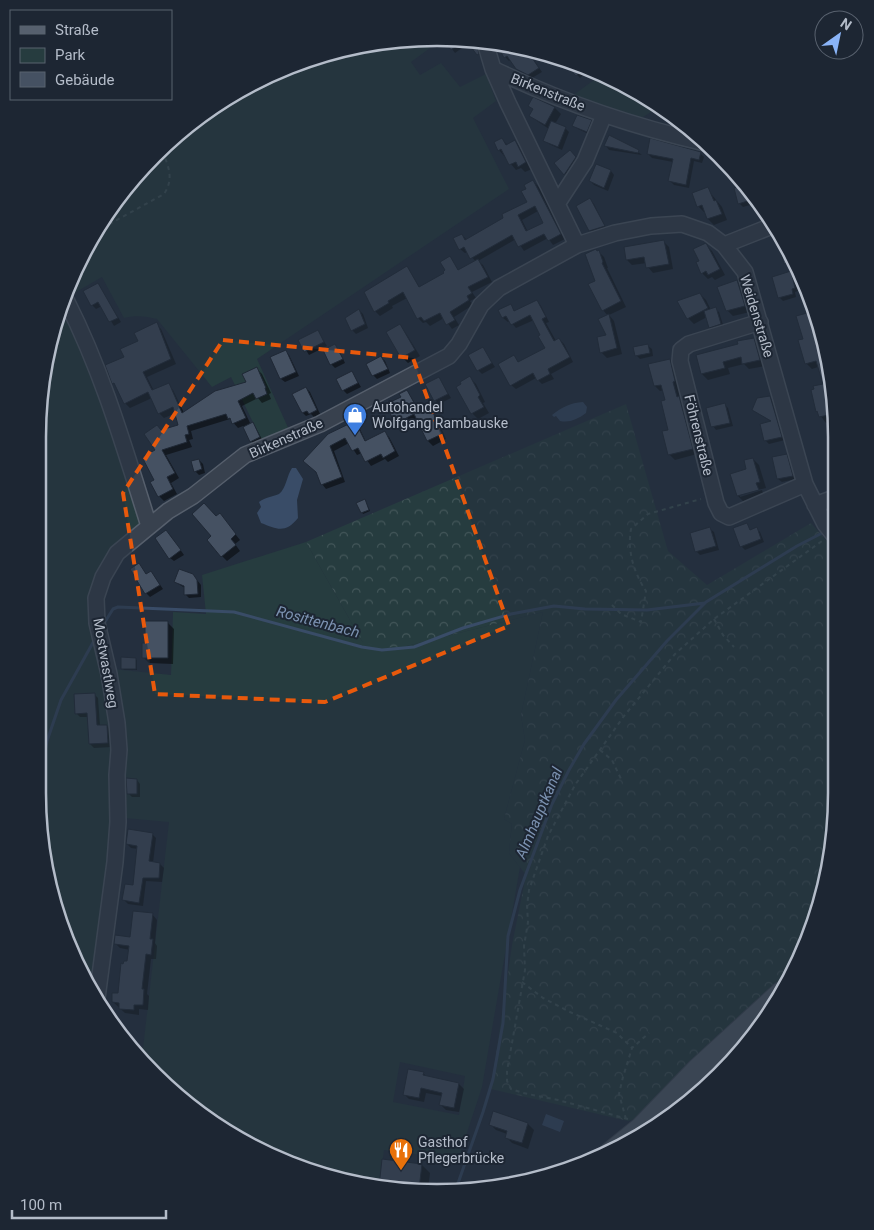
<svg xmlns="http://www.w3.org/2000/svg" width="874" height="1230" font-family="Roboto,sans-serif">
<defs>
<pattern id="forest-crowns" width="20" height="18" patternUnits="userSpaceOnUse" patternTransform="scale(1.25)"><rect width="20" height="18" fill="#263c3f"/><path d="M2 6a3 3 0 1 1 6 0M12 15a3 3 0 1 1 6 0" fill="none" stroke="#435659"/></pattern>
</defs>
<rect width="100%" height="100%" fill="#242f3e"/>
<path fill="#263c3f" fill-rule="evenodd" d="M427,40l3,8 -19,14 9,13 21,-12 19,24 26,-13 10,27 -23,17 36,71 -252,170 33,73 -28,9 -31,-64 -19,10 -55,-68c-11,-3 -22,-4 -33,-1l-22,-41 -33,19 22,-59 82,-100 64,-46 71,-32 77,-18z
M600,74l13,5 46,28 -16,10 -11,2 -28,-13 -32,-10 29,-21z
M69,297l78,216 -21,37 -16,25 -10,29 13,65 58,6 2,-63 33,2 -4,-39 104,-33 56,99 44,5 137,-34 -22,103 4,25 -21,79 8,5 -3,29 11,14 -38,220 -24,73 -74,-10 -4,30 -48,-5 -48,-13 -110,-68 -32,-37 27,-235 -44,-4 -23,191 -51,-112 -13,-104v-356l7,-78 12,-31 10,-8 -4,-9zM400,1062l65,14 -6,39 -66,-13z
M766,1017l-12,19 -53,57 -32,21 4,-8z"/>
<path fill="url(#forest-crowns)" d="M626,404l42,147 39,34 104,-62 23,26 2,270 -13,77 -28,73 -25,41 -130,107 -12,4 -137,-32 21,-144 14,-70 -17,-22 3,-29 -8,-5 21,-79 -4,-25 22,-103 -137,34 -25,2 -19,-7 -56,-99z"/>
<path fill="#394c67" d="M583,402l4,5 -1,6c-8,6 -16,10 -26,8l-4,-5 -2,1 -2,-2c10,-8 18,-12 31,-13z
M292,468h4l7,11 -6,21 1,18c-13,16 -21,11 -37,5l-4,-10 4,-6 -2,-5c7,-5 13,-5 20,-8 7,-5 8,-19 13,-26z
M546,1114l18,7 -4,11 -18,-7z"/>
<path fill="#0007" fill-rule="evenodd" d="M463,38l15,3 4,17 -13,-15 -14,10 -3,-4z
M502,45l18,3 4,7 4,-2 4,4 10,15 -10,6 -11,-5 -10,-13 -2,1 -4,-4 -6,-11z
M568,61l21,9 -9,8 -14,-15z
M533,99l22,9 6,6 -6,10 10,4 4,4 -7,18 -13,-6 -4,-3 4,-12 -12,-8 -6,-6 3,-5 -5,-5z
M591,121l4,4 -4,10 -13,-6 -4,-3z
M502,140l6,5 7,-4 6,6 11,22 -7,3 -4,-4 -5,2 -17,-20z
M606,146l32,6 4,3 -33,-5z
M569,152l10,10 -10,16 -13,-14z
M700,153l4,4 -2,6 -8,-2 -5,27 -15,-3 -4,-4 3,-19 -21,-4 -4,-4z
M597,165l14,6 3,4 -6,16 -14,-6 -4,-4z
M533,181l8,8 24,50 -12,6 -5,-7 -24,13 -8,-12 -38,22 5,4 9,17 -20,10 4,6 -6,3 3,4 -19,12 5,8 -7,4 -8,-11 -14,8 -4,-4 -3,1 -5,-5 -11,-20 -15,8 1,2 -13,8 -5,-5 31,-43 5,5 9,15 26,-14 4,-16 9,13 17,-9 -8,-10 -3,1 -5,-4 2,-14 5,5 38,-22 23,-16v-13zM538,211l7,13 -17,8 -6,-12z
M746,186l11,17 -14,4 -4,-4z
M707,189l15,18 5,13 -13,5 -6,-6 -2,-7h-2l-6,-6z
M590,200l4,4 13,26 -13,5 -4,-4z
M778,235l17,26 2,6 -6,2 -6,-6z
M664,242l5,5 4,22 -20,4 -5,-6 -1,-4 -15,2 -5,-5z
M706,245l6,6 13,24 -10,5 -3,-3 -4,2 -6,-6 -5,-10 4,-2z
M599,252l5,5 4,11h-1l19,39 -17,8 5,6 8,33 -15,4 -6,-6 7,-17v-19l-5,-6 -6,-29z
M790,273l4,4 4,14 -3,1 1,5 -13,4 -4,-4z
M737,281l6,6 7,25 -17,4 -6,-6z
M98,285l23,37 -7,4 -12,-20 -6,3 -4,-4z
M700,294l6,6 5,10 4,-1 4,3 5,16 -10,3 -4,-4 -3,-10 -13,7 -6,-6z
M537,301l4,5 8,16 -3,1 10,18 3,-2 5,5 9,18 -22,12 3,5 -12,5 -6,-6 -20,11 -5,-4 2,-29 6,7 27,-14 -12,-29 -18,8 -6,-7 -2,1 -5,-4 -3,-7 10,-5 6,6z
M359,310l4,4 5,14 -12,6 -4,-4z
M811,311l19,63 -5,1 -7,-8 -6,2 -6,-6 -1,-50z
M156,324l5,5 15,35 -29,13 7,14 14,-6 5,5 11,23 64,-30 9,-14 5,5 9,19 -2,1 2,5 -9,4 -4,-5 -16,8 9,19 2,-1 3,4 7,13 -9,4 -3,-4 -8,-15 -5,2 -8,-9 -39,12 2,8 -4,1 3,7 -26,8 13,23 -8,5 6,11 -13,7 -5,-5 -2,-70 5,5 18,-5 -4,-13 -12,5 -5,-5 -7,-15 -22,10 -5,-5 -8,-16 -3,-4 -7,-17 18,-8z
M399,326l6,6 15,24 -12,7 -6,-6z
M318,332l9,14 -18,9 -9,-15z
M753,339l6,6 6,21 -16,3 -5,-5 -16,4 2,6 -22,6 -6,-6 -4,-18 41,-11z
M335,346l4,4 6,13 -10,5 -4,-4z
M648,346l4,3 1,7 -13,3 -4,-4z
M483,349l12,18 -13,7 -4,-4z
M285,351l4,4 10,21 -14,6 -4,-3 -9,-22z
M381,357l4,4 5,12 -13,6 -4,-4z
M670,360l5,6 5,21h-2l3,13 3,3 13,51 -22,6 -6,-6 1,-24 -3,-29 -3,-11 -4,1 -5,-5z
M352,372l9,15 -14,7 -4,-4z
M439,378l12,20 -12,6 -4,-4z
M470,378l6,6 9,18 -2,1 6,10 -11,6 -6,-6 -9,-28z
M832,383l1,38 -7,2 -9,-12 -3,-24z
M306,388l4,4 10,22 -6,3 -3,-3 -5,2 -3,-3z
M406,392l5,5 7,12 10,-5 5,5 13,30 -13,7 -5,-5 -10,-22 -17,9 -5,-5 6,-26z
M770,397l4,4 11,39 -16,4 -3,-3 -5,-16 11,-3 -19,-12z
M724,404l4,4 5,18 -17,4 -3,-4z
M355,422l4,5 7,15 18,-9 5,4 10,19 -11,6 -3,-3 -14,7 -9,-13 -5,2 -8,-12 -15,8 11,31 -19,7 -4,-5 -4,-12 -8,-7z
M833,440v21l-3,-20z
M786,455l4,4 6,20 -14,3 -4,-3z
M753,459l6,6 7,23 -26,6v3l22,-7 2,6 -20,6 -6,-6z
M199,460l4,4 2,9 -6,2 -4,-4z
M366,502l4,9 -7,3 -1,-2z
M216,518l8,2 16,20 -5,4 5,7 -13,10 -5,-5z
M746,524l5,7 6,-2 3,3 4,10 -19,8 -4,-4z
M710,529l4,3 5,18 -19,5 -4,-4z
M170,535l14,20 -10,6 -4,-3z
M139,565l8,10 4,-3 3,4 9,13 -13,8 -4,-4z
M197,580l4,5v12l-12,1 -4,-4v-6l-10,-6z
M168,623l6,6 -1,35 -24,-1 -6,-6 3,-12z
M135,659l2,1v10h-13l-2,-2z
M94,694l4,4 2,28h7l4,4 1,17 -18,1 -4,-4 -1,-27h-9l-4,-4z
M137,780l3,4v13h-8l-4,-4z
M152,834l4,4 -3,25 7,1 4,4 -2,14 -16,-1 -3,25 -15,-2 -4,-4 10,-13 4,-38 -7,-1 -4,-4z
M152,914l5,6 -2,23 2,3 -1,13h-5l-4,35 2,2 -1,14 -9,-1v6l-14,-2 -12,-11 6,-7 10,-32 1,-13 -10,-2 -5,-5 16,-5z
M131,1045l9,1 6,6 -1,9z
M423,1073l4,4 32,7 5,5 -5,23 -13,-2 -5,-5 1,-9 -16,-3 -2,9 -15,-3 -5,-5z
M490,1124h38l6,6 -6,19 -16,-6 -6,-6 1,-3 -11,-4z
M383,1160l39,5 8,8 -2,16 -48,-1z"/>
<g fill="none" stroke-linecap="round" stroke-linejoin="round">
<path stroke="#394c67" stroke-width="3" d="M103,625l10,-16 5,-2 116,5 128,35 20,3 32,-3 49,-19 48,-14 43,-8 31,3 62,1 58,-7
M38,788l9,-47 14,-41 34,-61
M456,1189l27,-77 10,-33 10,-56 5,-87 12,-46 32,-86 17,-34 15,-26 32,-44 51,-59 39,-39 91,-56 29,-15"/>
</g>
<path fill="#455162" stroke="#1f2835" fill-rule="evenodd" d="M463,38l13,2 3,14 -2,1 -12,-16 -14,11 -8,-11z
M497,44l22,4 4,6 5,-2 11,16 -11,7 -12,-6 -9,-13 -3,2z
M559,58l18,7 7,3 -8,8z
M533,97l22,10 -10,18 -16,-9 4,-7 -5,-3z
M577,115l15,5 -5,12 -15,-6z
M551,121l15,6 -8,20 -15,-6z
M609,135l30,15 -1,3 -34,-7z
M502,138l4,7 9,-5 11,22 -8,5 -2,-5 -7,3 -8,-16 -3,2 -4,-9z
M650,138l51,14 -2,8 -8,-2 -5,27 -18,-4 5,-22 -26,-5z
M570,150l6,7 -12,18 -10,-12z
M596,164l15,6 -7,18 -15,-7z
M533,180l28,54 -13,7 -4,-7 -26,13 -6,-12 -42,24 -6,-12 -5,3 -6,-12 9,-4 3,6 38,-22 -1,-4 25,-12 -6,-11 5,-2 -2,-4zM535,206l8,17 -17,8 -8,-16z
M745,185l9,14 -16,5 -4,-16z
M708,187l6,14 2,-1 6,14 -15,5 -5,-14 -5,2 -5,-14z
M590,198l15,28 -16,5 -13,-25z
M777,233l9,13 9,14 -11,4 -8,-30z
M664,240l5,24 -23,4 -2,-11 -18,3 -2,-13z
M706,243l14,26 -12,6 -2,-4 -5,3 -5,-12 3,-1 -6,-12z
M596,249l1,2 2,-1 4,12 -1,1 19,38 -19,10 -14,-27 7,-3 -10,-27z
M450,256l8,14 20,-11 10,18 -20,10 4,6 -5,3 2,4 -19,12 5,8 -9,5 -6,-12 -16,8 -3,-4 -4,2 -14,-27 -15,9 1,2 -15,9 -10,-20 43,-26 12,21 25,-14 -1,-1 2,-2 -5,-8z
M791,271l4,17 -3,1 1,5 -15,4 -6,-21z
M737,280l8,26 -19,5 -9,-24z
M98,283l20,35 -9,4 -11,-20 -7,4 -8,-15z
M700,293l8,15 -21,11 -10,-18z
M537,300l9,17 -4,2 12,22 5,-3 11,19 -22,12 2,5 -13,7 -4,-8 -23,13 -12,-22 16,-9 4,7 27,-14 -7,-12 2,-1 -10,-20 -19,10 -5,-9 -4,2 -4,-8 13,-6 3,7z
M716,307l5,17 -12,4 -5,-17z
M359,309l6,15 -14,7 -6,-13z
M811,312l22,73v29l-14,3 -2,-6 -1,1 -5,-22 3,-1 -1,-3 10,-2 -7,-23 -11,3 -7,-24 5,-1 -7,-23z
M609,314l8,34 -17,5 -3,-16 9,-2 -8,-16z
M157,322l14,37 -28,13 9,18 17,-7 13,30 33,-22 31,-9 -4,-8 15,-7 9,21h-1l2,6 -11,5 -3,-6 -15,8 8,17 -14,6 -2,-6 -2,1 -2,-5 -39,12 2,8 -4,1 2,7 -25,8 13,23 -8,4 6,12 -15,8 -8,-15 4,-2 -12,-23 13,-7 -11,-16 13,-9 4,5 17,-5 -5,-18 -15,7 -10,-22 -24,12 -10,-21 -2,1 -7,-19 19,-8 -4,-8 18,-8 -4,-8z
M400,324l15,26 -14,8 -15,-26z
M318,330l6,12 -20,10 -6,-12z
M754,338l6,22 -18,4 -1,-7 -18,5 2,6 -24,6 -5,-19 42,-11 -1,-3z
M335,344l8,15 -13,6 -7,-15z
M648,344l2,9 -15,3 -2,-9z
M483,347l9,16 -15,8 -9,-16z
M286,350l10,22 -16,7 -10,-22z
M381,356l7,13 -16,7 -6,-12z
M670,359l5,22 -2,1 4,15 2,-1 14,53 -25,6 -6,-24 6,-1 -7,-29 4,-1 -4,-15 -7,1 -6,-22z
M352,371l6,12 -16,8 -6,-12z
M470,376l10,19 -2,2 6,10 -13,7 -15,-27 5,-3 -1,-2z
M439,377l9,17 -14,7 -9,-17z
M306,387l11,23 -8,4 -2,-3 -5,2 -10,-19z
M407,390l10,18 12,-6 13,32 -15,7 -13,-27 -19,10 -9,-20 15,-7 -2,-3z
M770,396l12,41 -18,4 -4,-17 11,-3 -19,-11 5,-12z
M725,403l5,20 -19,4 -5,-19z
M355,421l10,20 20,-10 10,20 -12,7 -2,-4 -16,8 -7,-14 -6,3 -7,-13 -15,8 12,31 -21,8 -5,-13 -13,-11 25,-27z
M253,422l7,15 -10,5 -7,-15z
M787,454l6,22 -16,3 -5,-22z
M753,458l7,24 -4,1 3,7 -22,6 -7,-22 16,-5 -2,-9z
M199,459l3,10 -8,3 -3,-11z
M365,499l4,11 -8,3 -5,-10z
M204,503l12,13 4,-3 16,21 -5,5 5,6 -15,12 -14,-17 4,-4 -19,-22z
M747,523l3,7 7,-3 4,12 -21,8 -7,-19z
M710,527l6,19 -21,6 -5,-19z
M166,530l15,20 -12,9 -14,-21z
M139,563l7,11 5,-3 9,14 -15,9 -15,-25z
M179,569l14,5 4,6 1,14 -14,1v-9l-10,-4z
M145,621h23v37h-26v-15h3z
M121,657l15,1v11h-15z
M95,693l2,32h10l1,18 -19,1 -2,-31 -12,1 -1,-20z
M126,778l11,1v15h-10z
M128,829l25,4 -4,28 11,2 -1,15h-16l-4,25 -17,-3 3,-16 8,1 4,-39 -11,-2z
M133,911l20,2 -3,26h3l-2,16 -5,-1 -4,35h2l-1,16h-9v5l-15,-1v-6l-7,-1v-9h6l3,-30 2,1 1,-3h3l2,-15 -15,-2 1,-9 15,2z
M408,1069l16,3 -1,3 36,8 -5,25 -15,-3 3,-12 -21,-5 -2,10 -16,-3z
M493,1111l35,12 -6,20 -17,-5 2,-7 -18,-6z
M382,1159l40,5 -3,25h-34l-6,-2z"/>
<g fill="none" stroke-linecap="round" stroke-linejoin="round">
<g stroke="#565f6c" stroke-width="18">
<path id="minor" d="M485,42l8,27 15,34 69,142
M493,69c68,33 138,57 212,74
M557,204l28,-43 19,-46
M724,245l48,-19
M67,302c36,71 58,148 82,224
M760,322l-71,22 -8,6 -1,11 36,142 5,10 8,4 76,-33
M815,505l19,-7
M97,998l18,-136 3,-40 -1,-47 2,-25 -2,-27 -8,-49 -12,-51 -1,-25 7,-21 14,-24 51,-42 25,-15 52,-41 75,-31 129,-68 10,-12 22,-39 18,-17 78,-43 38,-12 36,-7 31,-2 26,9 16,12 21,27 60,212 20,40 9,11"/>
</g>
<g stroke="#414a57" stroke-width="22">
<path id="major" d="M609,1153l32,-26 57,-59 83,-76"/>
</g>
<path stroke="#44595c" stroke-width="2" stroke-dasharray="4 4" stroke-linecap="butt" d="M95,232l69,-38c10,-15 5,-27 -2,-43
M612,605l9,9 20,8 5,-31c-12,-18 -19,-40 -15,-62l17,-15 53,-15
M714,619l9,16 11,12
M600,750l12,10 9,19
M522,982l21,16 27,14 47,21 15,15
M626,1119l-7,-25 4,-17 9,-29 17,-15
M628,1119l-70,-19 -35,-7 -12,-4 -4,-8v-10l18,-101 -1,-24 4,-24 -1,-16 2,-16 19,-54 27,-51 49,-69 51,-62 39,-35 108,-78
M578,1162l17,-12"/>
<use href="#minor" stroke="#38414e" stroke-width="15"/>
<use href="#major" stroke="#56606e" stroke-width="20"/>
</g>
<path d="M0 0H874V1230H0ZM223,340l190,18 96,268 -184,76 -170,-8 -32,-201z" fill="#242f3e" fill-opacity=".55" fill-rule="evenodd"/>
<path fill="none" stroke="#e8590c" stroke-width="4" stroke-dasharray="10 6" stroke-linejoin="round" d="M223,340l190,18 96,268 -184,76 -170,-8 -32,-201z"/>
<defs>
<g id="shop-pin" transform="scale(1.25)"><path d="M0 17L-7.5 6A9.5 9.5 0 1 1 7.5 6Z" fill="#3f7fe0" stroke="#1d2633"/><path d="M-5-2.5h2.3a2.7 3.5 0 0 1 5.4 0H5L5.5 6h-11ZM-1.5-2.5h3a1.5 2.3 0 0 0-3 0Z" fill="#fff"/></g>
<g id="restaurant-pin" transform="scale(1.25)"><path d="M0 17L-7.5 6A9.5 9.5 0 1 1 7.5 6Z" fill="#e8710a" stroke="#1d2633"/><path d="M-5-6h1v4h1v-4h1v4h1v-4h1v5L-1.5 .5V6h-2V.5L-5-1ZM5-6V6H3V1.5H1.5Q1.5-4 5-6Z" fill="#fff"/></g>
</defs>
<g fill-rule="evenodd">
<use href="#shop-pin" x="355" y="415"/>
<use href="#restaurant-pin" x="401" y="1150"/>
</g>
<g text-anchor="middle" stroke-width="4" stroke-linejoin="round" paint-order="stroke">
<g font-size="14" fill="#b4bcc9" stroke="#1d2633">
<text transform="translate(548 92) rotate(22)" y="5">Birkenstraße</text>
<text transform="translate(757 316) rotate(73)" y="5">Weidenstraße</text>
<text transform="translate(699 435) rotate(76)" y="5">Föhrenstraße</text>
<text transform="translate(286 438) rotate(-24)" y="5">Birkenstraße</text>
<text transform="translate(106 663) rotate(80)" y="5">Mostwastlweg</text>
</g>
<g font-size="14" fill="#b4bcc9" stroke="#1d2633" text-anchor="start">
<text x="372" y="412">Autohandel<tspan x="372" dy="16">Wolfgang Rambauske</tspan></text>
<text x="418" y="1147">Gasthof<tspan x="418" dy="16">Pflegerbrücke</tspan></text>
</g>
<g font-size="15" font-style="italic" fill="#7c92b1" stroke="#1d2633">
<text transform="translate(318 622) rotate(15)" y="5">Rosittenbach</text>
<text transform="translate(539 813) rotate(-67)" y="5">Almhauptkanal</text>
</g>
</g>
<path d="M0 0H874V1230H0ZM437 46H437A391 391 0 0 1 828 437V793A391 391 0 0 1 437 1184H437A391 391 0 0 1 46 793V437A391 391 0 0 1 437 46Z" fill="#1d2633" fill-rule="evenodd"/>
<path fill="none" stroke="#b4bcc9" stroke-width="2.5" d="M437 46H437A391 391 0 0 1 828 437V793A391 391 0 0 1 437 1184H437A391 391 0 0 1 46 793V437A391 391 0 0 1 437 46Z"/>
<rect x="10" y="10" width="162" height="90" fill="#1d2633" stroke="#59626f"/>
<rect x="20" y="26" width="25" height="8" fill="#56606e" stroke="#59626f"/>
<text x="55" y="35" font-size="15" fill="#b4bcc9">Straße</text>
<rect x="20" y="48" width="25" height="15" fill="#263c3f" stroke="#59626f"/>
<text x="55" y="60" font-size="15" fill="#b4bcc9">Park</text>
<rect x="20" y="72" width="25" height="15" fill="#455162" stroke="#59626f"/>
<text x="55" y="85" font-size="15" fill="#b4bcc9">Gebäude</text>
<g transform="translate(839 35) rotate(33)"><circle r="24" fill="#1d2633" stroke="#59626f"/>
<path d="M0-4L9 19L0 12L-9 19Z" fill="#8ab4f8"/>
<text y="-8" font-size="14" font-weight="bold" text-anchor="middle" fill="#b4bcc9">N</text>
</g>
<path d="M12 1210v8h154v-8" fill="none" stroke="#b4bcc9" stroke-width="2.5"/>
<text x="20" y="1210" font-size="15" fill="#b4bcc9" stroke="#1d2633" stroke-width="4" paint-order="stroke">100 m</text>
</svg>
